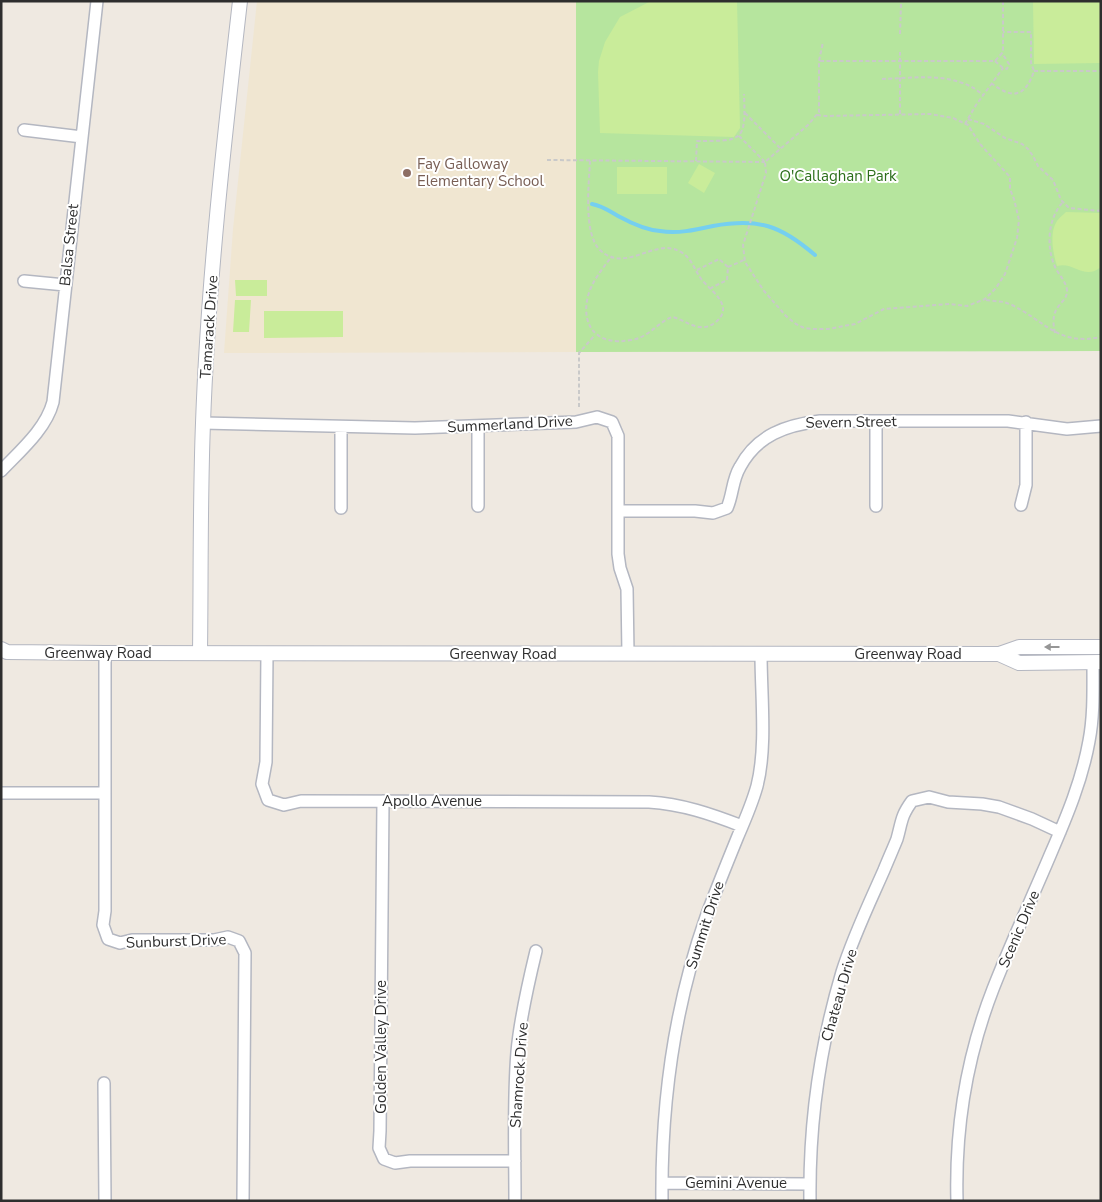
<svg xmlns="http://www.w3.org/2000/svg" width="1102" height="1202" font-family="'Nunito Sans',sans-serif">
<rect width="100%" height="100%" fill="#efe9e1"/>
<path fill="#f0e6d1" d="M257,1h319v351l-352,1 9,-124z"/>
<path fill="#b6e59e" d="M576,1h525v350l-525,1z"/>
<path fill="#c9ec9a" d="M651,1h86l3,127 -6,9 -134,-4 -2,-61 1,-11 6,-19 15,-25z
M1033,1h68v62l-67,1z
M699,164l16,9 -11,20 -16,-10z
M617,167h50v27h-50z
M1066,212l35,1v54c-17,14 -27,-6 -44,-1 -4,-13 -8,-33 0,-45 2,-3 6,-6 9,-9z
M235,280h32v16h-31z
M235,300h16l-2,32h-16z
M264,311h79v26l-79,1z"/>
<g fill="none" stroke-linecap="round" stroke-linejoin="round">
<path stroke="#75cff0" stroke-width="4" d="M592,204c11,2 19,8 28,13 11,6 27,13 40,14 17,3 35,-1 53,-5 46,-8 67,-1 102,29"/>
<g stroke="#b4b7c1" stroke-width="14">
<path id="minor" d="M24,130l58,7
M24,281l41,4
M876,421v85
M203,423l212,5 161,-6 21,-5 15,5 6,14v118l2,14 7,21 1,65
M478,426v80
M1,471c19,-20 45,-42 52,-69l44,-401
M1021,505l5,-20v-63
M341,508v-81
M618,511h77l18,2 14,-5c6,-13 5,-28 13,-41 17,-32 46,-42 80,-46h188l59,8 34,-3
M105,653v258l-2,14 5,14 12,4 12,-3h82l14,-3 11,4 6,12 -2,248
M267,653l-1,109 -4,22 6,16 16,5 17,-4 348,1c33,2 62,12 93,24
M1,793h104
M383,801l-3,330 -1,17 5,11 11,4 15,-2h105
M104,1083l1,118
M662,1183l148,1
M515,1201c0,-50 -2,-100 2,-149 3,-34 11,-68 19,-101
M662,1201c-1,-97 12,-193 44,-284 10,-27 21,-54 32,-81 7,-16 14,-32 19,-50 10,-39 4,-91 4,-132
M810,1201c-1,-78 10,-155 32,-229 11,-35 27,-68 42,-102 4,-10 9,-21 13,-31 5,-18 4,-23 15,-38l17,-4 19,5 34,2 17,3 33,12 28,13
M957,1201c-2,-72 10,-145 36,-212 18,-46 39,-91 58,-136 16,-37 31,-73 38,-112 5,-26 4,-53 4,-79"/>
</g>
<g stroke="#b4b7c1" stroke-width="16">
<path id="tertiary" d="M1,649l6,3 98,1 894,1 20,-7h82
M200,653c1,-76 0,-153 3,-230 5,-141 21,-282 37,-422
M999,654l20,9 82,-1"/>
</g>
<path stroke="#c9c9c9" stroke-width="2" stroke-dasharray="4 2.5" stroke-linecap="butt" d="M900,34l1,-31
M820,61h175l8,-9v-51
M995,61l8,7 4,1 2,-5 -7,-11
M1034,71h67
M882,79c33,-1 74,-8 101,16
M991,83c21,16 34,15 43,-12l-3,-8v-31h-28
M745,113l35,35
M900,114v-62
M817,115l8,1 105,-2 23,4 15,7 12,19 30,33v12l4,10 5,21 -2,18 -12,36 -9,14 -11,11 -18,7 -17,-2 -66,5 -29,15 -27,5h-14l-10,-1 -8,-4 -10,-8 -22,-25 -19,-29 -2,-17 23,-72 -1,-11 43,-37 11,-13v-51l4,-19
M968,119l16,5 21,14 17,6 6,5 5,7 5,10 15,14 8,20 8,8 32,3
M965,124l11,-19 27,-37
M739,136l25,25
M547,160l218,2
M590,161c-1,22 -7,73 10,89 25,24 54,-12 79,1 13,6 15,19 23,29 9,11 31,25 16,40 -5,5 -11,8 -18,7 -10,-1 -18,-8 -28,-10 -15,6 -24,21 -41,23 -31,6 -51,-11 -43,-44 4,-15 15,-28 24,-40
M696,161l1,-20c46,0 49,1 47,-47
M728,267l16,-7
M697,270l22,-11 9,8 -1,13 -16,8
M986,300l18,2 8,3c34,17 47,41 89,32
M1055,333c-7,-30 13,-28 12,-43 -1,-8 -7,-14 -11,-21 -10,-20 -9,-50 7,-67
M579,407v-54l16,-18"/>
<use href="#minor" stroke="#fff" stroke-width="11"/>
<use href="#tertiary" stroke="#fff" stroke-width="14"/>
</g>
<defs><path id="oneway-solid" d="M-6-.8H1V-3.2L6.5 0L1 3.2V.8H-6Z" transform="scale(1.25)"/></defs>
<use fill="#969696" href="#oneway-solid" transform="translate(1052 647) rotate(180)"/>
<circle fill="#8d6e63" stroke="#fff" stroke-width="2" cx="407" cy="173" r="5"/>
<g text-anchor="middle" stroke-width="4" stroke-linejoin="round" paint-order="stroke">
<g font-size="15" fill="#785e54" stroke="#fff" text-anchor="start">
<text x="417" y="169">Fay Galloway<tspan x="417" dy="17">Elementary School</tspan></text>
</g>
<g font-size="15" fill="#2c6e1b" stroke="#fff">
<text x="838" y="181">O'Callaghan Park</text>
</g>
<g font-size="15" fill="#2e2e2e" stroke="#fff">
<text transform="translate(69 245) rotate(-84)" y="5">Balsa Street</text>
<text transform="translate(209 327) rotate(-86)" y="5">Tamarack Drive</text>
<text transform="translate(851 422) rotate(-1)" y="5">Severn Street</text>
<text transform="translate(510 424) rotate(-3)" y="5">Summerland Drive</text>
<text x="98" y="658">Greenway Road</text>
<text x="503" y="659">Greenway Road</text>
<text x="908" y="659">Greenway Road</text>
<text x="432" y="806">Apollo Avenue</text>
<text transform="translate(705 925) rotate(-72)" y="5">Summit Drive</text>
<text transform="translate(1019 929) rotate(-67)" y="5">Scenic Drive</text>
<text transform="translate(176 941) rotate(-2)" y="5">Sunburst Drive</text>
<text transform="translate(839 995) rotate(-74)" y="5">Chateau Drive</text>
<text transform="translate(381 1047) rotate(-90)" y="5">Golden Valley Drive</text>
<text transform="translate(519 1075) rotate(-86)" y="5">Shamrock Drive</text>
<text x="736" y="1188">Gemini Avenue</text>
</g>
</g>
<rect width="1102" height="1202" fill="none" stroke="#2e2e2e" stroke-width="5"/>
</svg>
